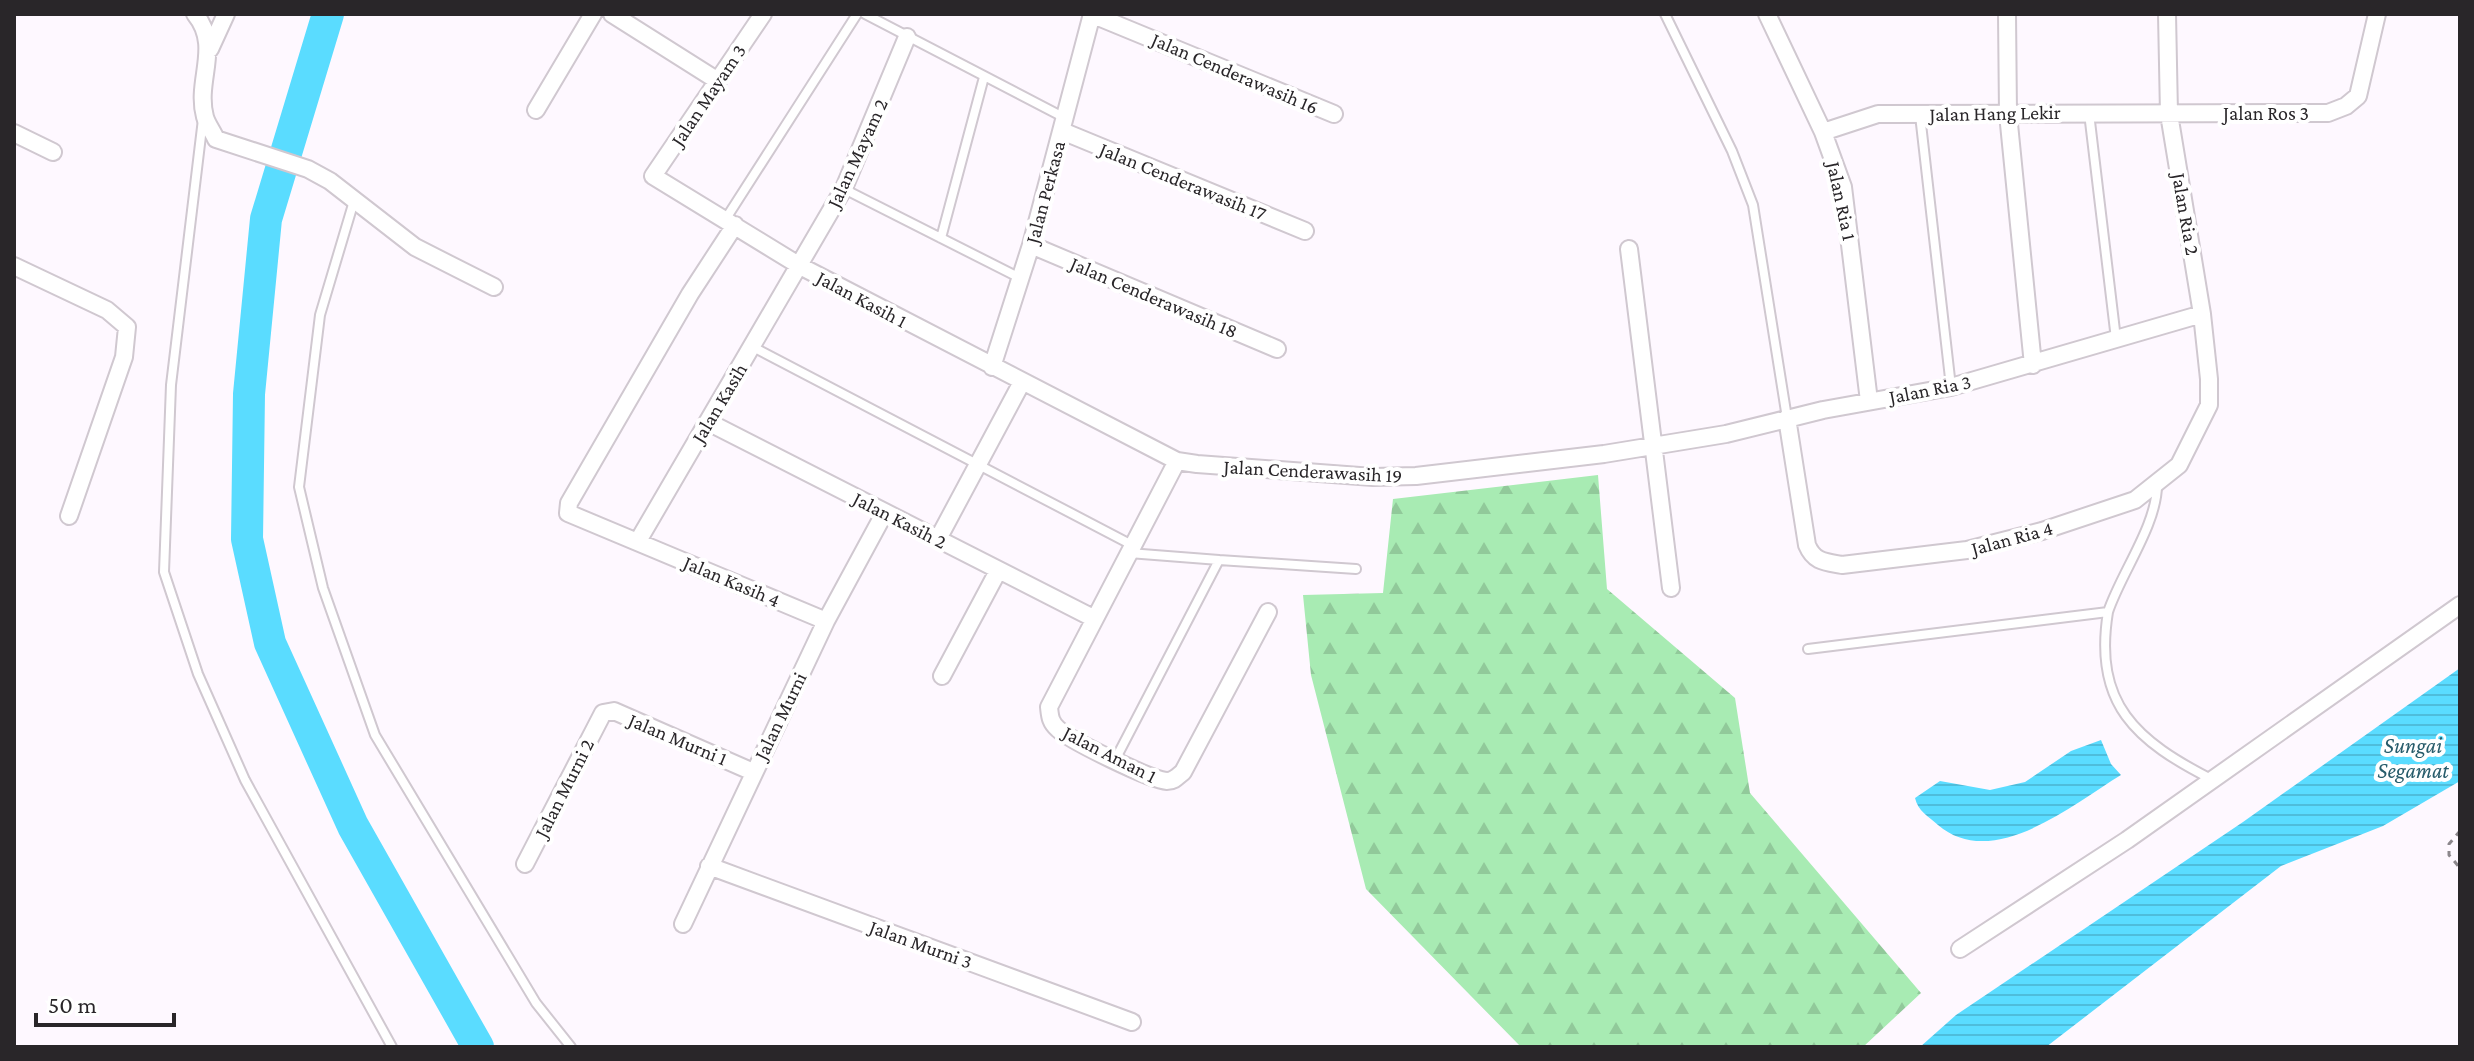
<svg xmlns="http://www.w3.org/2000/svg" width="2474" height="1061" font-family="'Crimson Pro',serif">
<defs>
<pattern id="forest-firs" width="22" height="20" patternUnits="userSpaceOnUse" patternTransform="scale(2)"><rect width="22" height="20" fill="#a8ebb3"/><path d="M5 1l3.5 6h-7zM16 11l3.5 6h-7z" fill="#91c99a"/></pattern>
<pattern id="water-rules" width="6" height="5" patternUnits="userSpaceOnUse" patternTransform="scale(2)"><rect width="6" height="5" fill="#5adcff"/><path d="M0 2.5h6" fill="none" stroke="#4ebddb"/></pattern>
</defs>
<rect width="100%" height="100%" fill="#fef8ff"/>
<path fill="url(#forest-firs)" d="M1598,475l9,114 128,109 15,95 171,200 -58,54h-342l-155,-158 -55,-214 -8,-80 80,-2 10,-94z"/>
<path fill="url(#water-rules)" d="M2460,668v113l-77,45 -102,40 -235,181h-126l36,-32 287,-193z
M2101,740l10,24 10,11c-48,29 -128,97 -183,50 -10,-9 -20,-14 -23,-27l25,-17 50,9 35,-8 46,-31z"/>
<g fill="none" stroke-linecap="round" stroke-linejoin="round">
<path stroke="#5adcff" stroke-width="32" d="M328,14l-62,205 -17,175 -2,145 23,104 83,183 125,221"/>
<g stroke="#d0c8d0" stroke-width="12">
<path id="lane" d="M865,14l200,104
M1665,14l67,137 21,54 34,213
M2089,113l27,226
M1920,115l31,272
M203,119l-32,266 -7,187 34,102 47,106 147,267
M844,189l176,89
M354,201l-34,114 -21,172 24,101 52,147 161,268 35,44
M725,220l132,-206
M941,238l43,-161
M753,347l379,198
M1219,560l137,9
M2108,612c-15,92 28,129 105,168
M1808,649l300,-37c13,-39 49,-87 49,-127
M1115,760l104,-200 -90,-7"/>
</g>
<g stroke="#d0c8d0" stroke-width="20">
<path id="street" d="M195,14c27,33 0,66 10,103 2,7 8,15 11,22l92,30 22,12 85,66 79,40
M612,14l106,67
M763,14l-110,162 147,90 377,195 20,3 176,13 43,-1 188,-22 122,-20 97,-24 128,-23 251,-73
M1091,14l243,100
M1767,14l56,118 20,55 26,214
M2007,14l1,100 25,251
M210,49l16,-35
M536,110l57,-96
M1062,131l243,100
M1823,132l55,-18 450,-1 18,-7 12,-10 19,-82
M14,133l39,19
M735,225l-45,69 -121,209 -1,10 258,108
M1031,245l246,104
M1629,249l42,339
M14,266l93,44 20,17 -3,30 -55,159
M992,367l39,-122 61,-231
M1787,418l20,127c7,17 18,17 35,20l125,-15 75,-19 93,-31 44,-35 30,-60v-26l-7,-65 -33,-200 -2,-100
M708,422l385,196
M1177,461l-128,246c1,9 1,15 9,22 13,12 93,51 109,52 7,0 10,-4 16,-9l85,-160
M938,539l84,-157
M638,541l206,-353 63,-151
M942,676l56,-105
M525,864l78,-151 11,-2 139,61
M709,866l423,156
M683,924l143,-303 59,-109
M1960,949l167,-109 333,-235"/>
</g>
<path stroke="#8c878c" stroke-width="3" stroke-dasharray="6 6" stroke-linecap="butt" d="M2460,831l-11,13v11l11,13"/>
<use href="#lane" stroke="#fff" stroke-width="8"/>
<use href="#street" stroke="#fff" stroke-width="16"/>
</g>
<g text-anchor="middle" stroke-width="8" stroke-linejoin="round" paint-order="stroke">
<g font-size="20" fill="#292629" stroke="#fff">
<text transform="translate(1235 73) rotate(23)" y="7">Jalan Cenderawasih 16</text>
<text transform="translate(708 95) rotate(-56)" y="7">Jalan Mayam 3</text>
<text transform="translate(1995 113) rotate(-1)" y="7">Jalan Hang Lekir</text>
<text x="2266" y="120">Jalan Ros 3</text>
<text transform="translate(857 153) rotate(-65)" y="7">Jalan Mayam 2</text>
<text transform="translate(1183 181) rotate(22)" y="7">Jalan Cenderawasih 17</text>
<text transform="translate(1045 192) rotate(-75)" y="7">Jalan Perkasa</text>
<text transform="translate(1842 201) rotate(78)" y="7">Jalan Ria 1</text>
<text transform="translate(2186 214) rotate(80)" y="7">Jalan Ria 2</text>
<text transform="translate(1154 297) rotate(23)" y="7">Jalan Cenderawasih 18</text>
<text transform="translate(862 299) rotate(28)" y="7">Jalan Kasih 1</text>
<text transform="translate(1930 389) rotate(-11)" y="7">Jalan Ria 3</text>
<text transform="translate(719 403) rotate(-59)" y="7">Jalan Kasih</text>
<text transform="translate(1313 471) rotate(3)" y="7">Jalan Cenderawasih 19</text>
<text transform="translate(900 520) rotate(27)" y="7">Jalan Kasih 2</text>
<text transform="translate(2012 538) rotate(-15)" y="7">Jalan Ria 4</text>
<text transform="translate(732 581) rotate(23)" y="7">Jalan Kasih 4</text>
<text transform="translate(780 716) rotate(-64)" y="7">Jalan Murni</text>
<text transform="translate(678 739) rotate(23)" y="7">Jalan Murni 1</text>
<text transform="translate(1110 754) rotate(27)" y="7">Jalan Aman 1</text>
<text transform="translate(564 788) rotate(-63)" y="7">Jalan Murni 2</text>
<text transform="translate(921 944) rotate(20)" y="7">Jalan Murni 3</text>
</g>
<g font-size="22" font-style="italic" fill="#275c6b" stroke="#fff">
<text x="2413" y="753">Sungai<tspan x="2413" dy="25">Segamat</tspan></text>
</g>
</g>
<rect width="2474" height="1061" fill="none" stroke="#292629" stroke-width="32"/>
<path d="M36 1013v12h138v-12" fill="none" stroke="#292629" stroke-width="4"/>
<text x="48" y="1013" font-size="24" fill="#292629" stroke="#ffffff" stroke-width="6" paint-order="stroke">50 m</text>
</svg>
